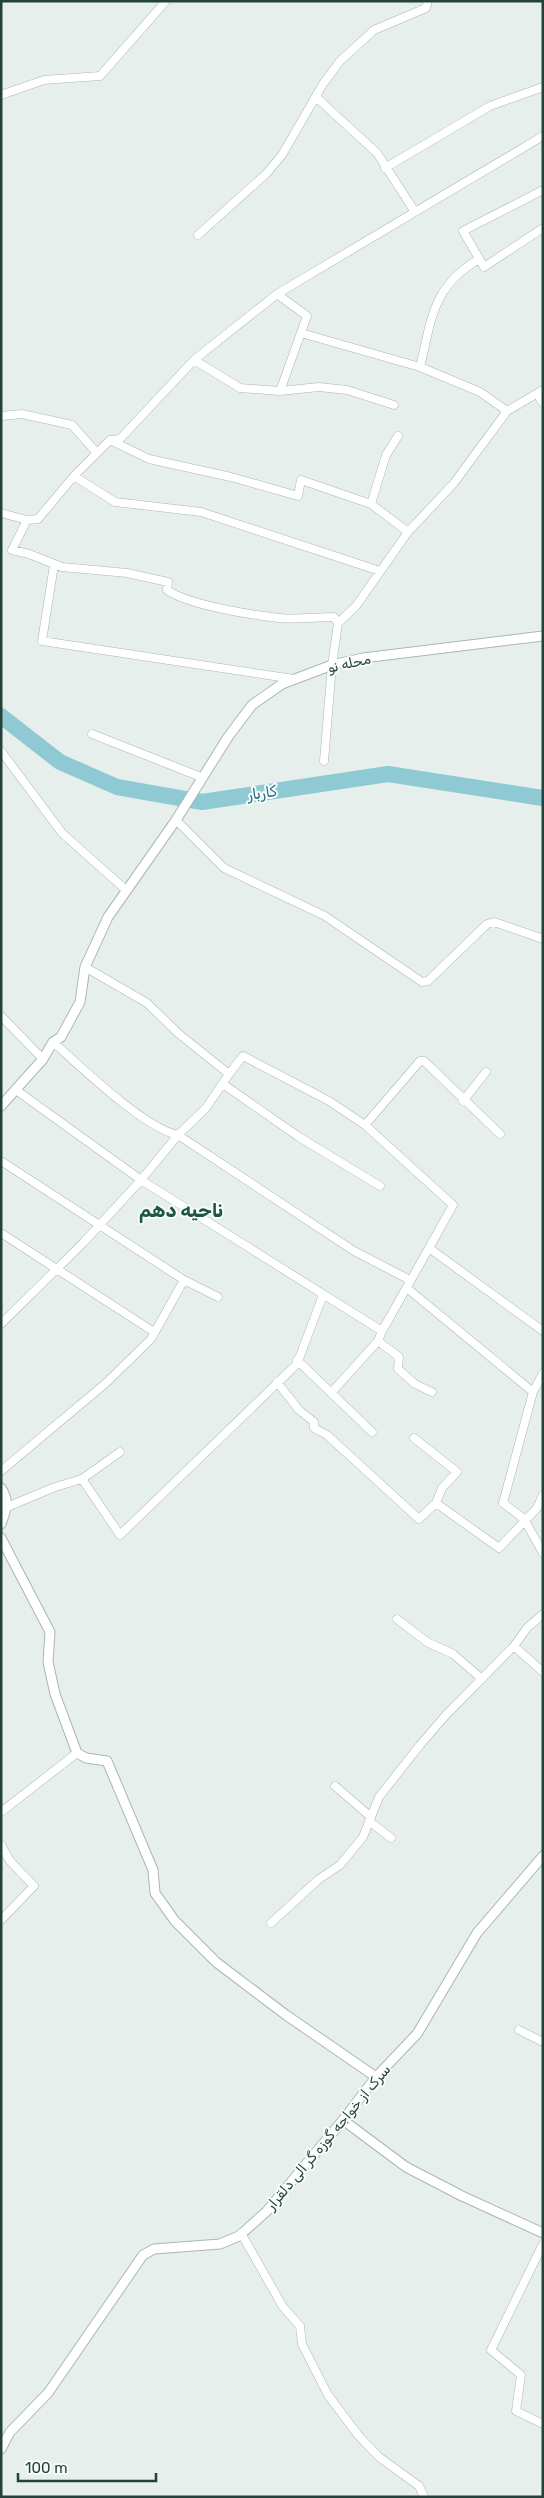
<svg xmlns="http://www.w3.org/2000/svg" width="544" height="2498" font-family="Rubik,'Noto Sans Arabic',sans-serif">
<rect width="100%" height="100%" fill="#e6efeb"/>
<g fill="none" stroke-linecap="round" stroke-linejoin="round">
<path stroke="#8ec9d4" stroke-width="16" d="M1,716l59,46 57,25 85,15 186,-28 155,24"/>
<g stroke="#a8b8b2" stroke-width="9">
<path id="minor" d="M1,95l43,-15 56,-4 66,-75
M316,97l61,56 38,59
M385,168l105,-62 53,-19
M543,190l-80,41 21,36 59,-39
M198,235l68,-61 16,-19 41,-71 17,-23 34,-31 52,-22 2,-7
M277,294l30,22 -27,75
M301,333l119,34 60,25 27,19
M194,360l46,28 40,3 39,-4 28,3 47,15
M420,367c12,-49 12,-80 59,-108
M537,394l6,9
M1,416l21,-2 50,11 25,28
M112,441l37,18 82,18 67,19 3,-16 70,24 37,28
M74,476l41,26 86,10 179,59
M371,504l15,-49 12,-19
M1,513l26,7 11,-1 36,-43 36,-36 10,-1 74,-79 83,-66 266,-158
M27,520l-15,30 17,4 33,13 65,6 41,9 -1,8c21,15 85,25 112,28 18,2 37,-1 55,-1l4,6
M54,565l-12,76 252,38
M92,734l109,43
M1,751l61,82 64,57
M324,761l8,-96 6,-42 18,-17 52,-74 46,-49 53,-72 36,-21
M176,820l48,48 101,48 97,66 6,-1 59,-57 7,-2 49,17
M85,967l62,36 32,31 50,40 14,-18 86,45 36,24 88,80 -24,43
M1,1016l42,43
M53,1042c28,25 91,86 125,93l176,116 56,29
M223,1084l76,53 81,49
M16,1090l125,90 241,151 47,-83 114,83
M463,1101l23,-29
M365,1125l55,-64h4l76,73
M1,1161l183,119 34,17
M1,1233l153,99
M408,1289l125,103
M1,1324l82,-81 58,-63 37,-45 28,-27 23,-34
M382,1331l-4,10 21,16 -1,12 17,15 17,8
M297,1360l75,72
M543,1373l-10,19 -30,111 21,16 19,34
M277,1382l22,28 15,12v6l13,7 92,84 17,-16 63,45 38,-40 6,-13
M331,1393l47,-52
M414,1438l43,34 -15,16 -6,15
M1,1471l105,-88 45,-44 33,-59
M82,1479l38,-27
M7,1507l48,-20 27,-8 38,56 177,-171 26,-69
M543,1614l-16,14 -13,18 29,26
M397,1619l30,23 26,12 29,25
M335,1786l36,31
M1,1812l76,-59
M369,1821l22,17
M1,1845l9,16 24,25 -33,34
M271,1923l48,-44 21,-14 23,-28 16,-40 41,-52 25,-29 69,-70
M519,2030l24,12
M241,2233l42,74 17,19 2,18 26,51 30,40 21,22 40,29 5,11
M543,2244l-52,106 30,25 -5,36 27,13"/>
</g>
<g stroke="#a8b8b2" stroke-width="11">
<path id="tertiary" d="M1,1106l42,-47 10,-17 8,-5 19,-35 5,-35 23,-50 68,-97 52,-83 24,-32 30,-21 50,-19 31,-7 180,-22
M1,1488c9,13 5,22 0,36
M1,1538l49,94 -2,30 7,32 22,59 9,5 21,3 46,109 2,23 20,28 41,41 70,53 90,62
M343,2120l63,47 56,29 81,37
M1,2449l9,-17 38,-39 95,-138 11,-6 66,-5 19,-8 28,-25 76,-91 33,-43 41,-43 60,-101 66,-77"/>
</g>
<use href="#minor" stroke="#fff" stroke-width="8"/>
<use href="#tertiary" stroke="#fff" stroke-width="9"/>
</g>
<g text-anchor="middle" stroke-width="4" stroke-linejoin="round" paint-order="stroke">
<g font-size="14" fill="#24423a" stroke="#f7fbf9">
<text transform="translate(349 663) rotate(-13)" y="5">محله نو</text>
<text transform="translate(328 2137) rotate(-50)" y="5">سرک از خواجه گوزه گر الی دلقرار</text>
</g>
<g font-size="15" font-style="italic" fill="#1c6f80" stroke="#f7fbf9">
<text transform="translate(262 793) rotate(-8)" y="5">کاربار</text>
</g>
<g font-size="19" font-weight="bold" fill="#1f5548" stroke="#f7fbf9">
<text x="181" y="1217">ناحیه دهم</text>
</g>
</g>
<rect width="544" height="2498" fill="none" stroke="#24423a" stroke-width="5"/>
<path d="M18 2473v8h138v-8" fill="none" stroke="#24423a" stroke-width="2.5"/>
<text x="25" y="2473" font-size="15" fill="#24423a" stroke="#f7fbf9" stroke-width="4" paint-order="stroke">100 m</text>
</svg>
